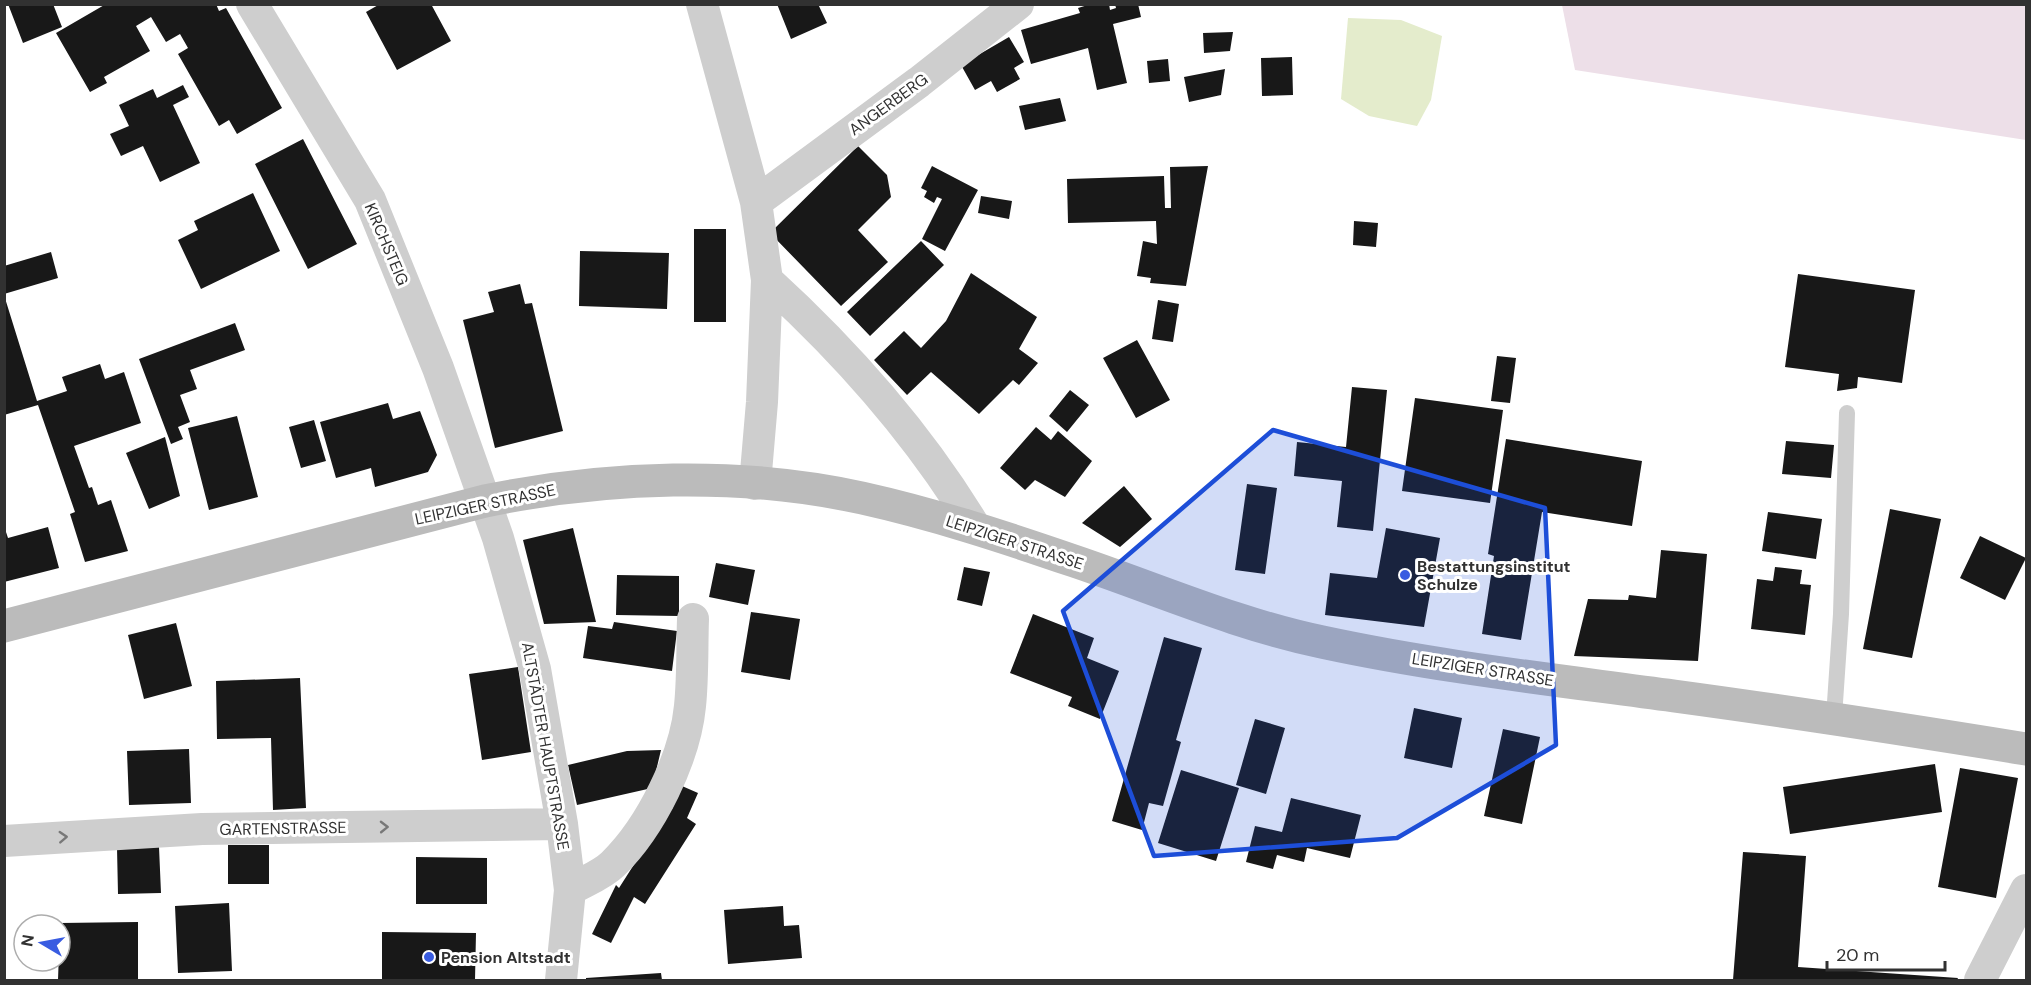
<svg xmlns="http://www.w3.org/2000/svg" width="2031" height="985" font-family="'DM Sans',sans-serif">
<rect width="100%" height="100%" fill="#fff"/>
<path fill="#eddfe8" d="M1562,5h464v135l-451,-70z"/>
<path fill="#e4eccc" d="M1348,18l53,2 41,16 -11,64 -14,26 -48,-10 -28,-17z"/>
<path fill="#181818" d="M8,4h45l9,23 -39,16z
M106,4h110l3,7 7,-3 56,100 -45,26 -8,-14 -10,6 -41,-72 10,-6 -8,-14 -14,8 -15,-25 -15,9 14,25 -46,26 3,6 -17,9 -34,-59z
M380,4h51l20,37 -54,29 -31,-58z
M777,4h41l9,19 -36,16z
M1091,4h18l1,6 6,-2 -1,-4h23l3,13 -28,7 14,59 -30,7 -9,-42 -57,16 -10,-34 59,-17 -2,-5z
M1233,32l-3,19 -26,2 -1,-20z
M1009,37l15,25 -10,6 6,11 -23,13 -6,-11 -16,9 -14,-25z
M1292,57l1,38 -31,1 -1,-38z
M1168,59l2,22 -21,2 -2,-22z
M1225,69l-4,26 -32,7 -5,-25z
M183,85l6,12 -16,8 27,58 -40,19 -17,-36 -22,10 -11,-22 19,-8 -10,-21 34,-16 4,9z
M1060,98l6,23 -41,9 -6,-24z
M303,139l54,105 -49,25 -53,-105z
M858,146l29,29 4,22 -33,33 30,32 -47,44 -71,-73z
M932,166l46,24 -33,61 -23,-12 20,-40 -5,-2 -3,6 -10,-6 3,-6 -6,-3z
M1208,166l-22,120 -36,-3 1,-5 -14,-2 6,-35 14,3 -1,-23 -88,2 -1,-44 97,-3 1,32h6l-1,-41z
M253,193l27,58 -79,38 -23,-49 20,-10 -4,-9z
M981,196l31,5 -3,18 -31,-6z
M1354,221l24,2 -2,24 -23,-2z
M694,229h32v93h-32z
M921,241l23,24 -74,71 -23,-24z
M580,251l89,2 -2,56 -88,-3z
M51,252l7,26 -54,16v-28z
M971,273l66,44 -18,32 19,14 -19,22 -6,-5 -34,34 -48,-42 -24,23 -33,-35 30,-29 17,17 25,-27z
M1798,274l117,16 -13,93 -44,-6 -1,11 -20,3 2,-17 -54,-7z
M520,284l5,20 7,-1 31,128 -68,17 -32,-128 31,-8 -6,-20z
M4,295l33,106 30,-10 -5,-14 38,-13 5,15 19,-7 17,51 -67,23 15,42 3,-1 6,18 13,-5 17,51 -43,11 -15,-48 5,-2 -37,-107 -34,10z
M1158,300l21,4 -6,38 -21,-3z
M235,323l10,27 -55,20 7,19 -17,6 10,27 -12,5 5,12 -12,5 -32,-85z
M1137,340l33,60 -34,18 -33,-60z
M1497,356l19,2 -6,45 -19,-2z
M1352,387l35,3 -14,141 -36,-4 5,-46 -48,-5 3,-34 49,5z
M1070,390l19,15 -22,27 -18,-16z
M1415,398l88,12 -13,93 -88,-12z
M388,403l5,16 27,-8 17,44 -9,17 -53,15 -4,-19 -35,10 -16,-56z
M237,416l21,81 -49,13 -21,-82z
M314,420l12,41 -25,7 -12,-41z
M1036,427l15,13 7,-9 34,30 -27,36 -30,-17 -10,10 -25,-22z
M165,437l15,59 -31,13 -23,-56z
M1506,439l136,22 -10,65 -90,-14 -21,128 -39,-6 12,-78 -6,-2z
M1786,441l48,4 -3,33 -49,-4z
M1247,484l30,4 -12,86 -30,-4z
M1124,486l28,33 -32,28 -38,-24z
M1890,509l51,10 -29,139 -49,-9z
M1768,512l54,7 -6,40 -54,-8z
M4,526l4,12 40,-11 11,41 -55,14z
M573,528l23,94 -52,2 -21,-84z
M1386,528l54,10 -16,89 -99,-12 5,-42 47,5z
M1980,536l46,22 -21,42 -45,-22z
M1661,550l46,4 -9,107 -124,-5 14,-57 40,1 1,-5 27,3z
M716,563l39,7 -7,35 -39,-8z
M964,567l26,5 -8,34 -25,-6z
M1775,567l27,3 -2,14 11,1 -6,50 -54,-6 6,-50 16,2z
M617,575l62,1v40l-63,-1z
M751,612l49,7 -10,61 -49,-8z
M1033,614l61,24 -7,20 32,13 -19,48 -32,-13 4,-9 -62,-24z
M614,622l63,9 -5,40 -89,-13 5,-32 24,3z
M176,623l16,63 -48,13 -16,-64z
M1164,637l38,11 -26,92 5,2 -18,64 -14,-3 -7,27 -30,-9z
M518,667l13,85 -49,8 -13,-86z
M300,678l6,130 -33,2 -2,-72 -54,1 -1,-58z
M1414,708l48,10 -10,50 -48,-10z
M1255,719l30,9 -19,66 -30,-9z
M1503,729l37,8 -18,87 -38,-8z
M189,749l2,54 -62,2 -2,-54z
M661,750l-9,38 -75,17 -9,-40 59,-14z
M1935,764l7,48 -152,22 -7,-47z
M1960,768l58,10 -22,120 -58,-11z
M1181,770l58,18 -23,73 -58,-18z
M682,786l16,7 -11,25 9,6 -51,80 -11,-7 -23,46 -19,-9 24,-49 3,3 51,-80 2,1z
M1291,798l70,17 -11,43 -43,-10 -3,14 -27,-7 -4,14 -27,-7 9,-36 27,6z
M228,845h41v39h-41z
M159,847l2,46 -43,1 -1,-46z
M1743,852l63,4 -8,111 160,11 -1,2h-224z
M416,857l71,1v46h-71z
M229,903l3,68 -54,2 -3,-67z
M783,906l1,20 15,-1 3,33 -74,6 -4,-54z
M138,922v58h-80l2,-57z
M382,932l94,1 -1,47h-93z
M661,973l1,7h-76v-2z"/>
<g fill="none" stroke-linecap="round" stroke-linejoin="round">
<path stroke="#cecece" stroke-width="16" d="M1834,717l7,-103 6,-201"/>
<path stroke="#cecece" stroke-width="32" d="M252,4l118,196 68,168 60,170 37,131 27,155 8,66 -9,90
M702,4l54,198
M767,280c80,73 152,154 208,247
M755,484l7,-82 5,-122 -11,-78 163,-120 99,-78
M4,841l198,-12 360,-5
M570,890c13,-8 32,-15 43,-26 38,-37 72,-106 77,-158 3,-29 2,-59 3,-87
M1980,980l46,-90"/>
<path stroke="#bbb" stroke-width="33" d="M4,626l481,-125c122,-25 254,-30 377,-3 72,16 142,39 212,63 83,28 162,63 248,81 116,25 235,38 352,54 118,16 235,34 352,53"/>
</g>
<defs><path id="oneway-chevron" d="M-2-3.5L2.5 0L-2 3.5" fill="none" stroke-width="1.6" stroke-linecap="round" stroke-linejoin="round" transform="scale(1.5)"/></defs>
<g stroke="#787878">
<use href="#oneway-chevron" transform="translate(384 827) rotate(-1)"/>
<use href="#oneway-chevron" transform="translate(63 837) rotate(-3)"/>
</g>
<path fill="#1d4ed8" fill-opacity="0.2" stroke="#1d4ed8" stroke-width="4.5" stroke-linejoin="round" d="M1273,430l272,78 11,237 -159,93 -243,18 -91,-245z"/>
<g fill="#395ce1" stroke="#fff" stroke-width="2">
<circle cx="1405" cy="575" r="6"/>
<circle cx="429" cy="957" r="6"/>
</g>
<g text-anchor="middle" stroke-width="6" stroke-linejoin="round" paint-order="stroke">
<g font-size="16" fill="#313131" stroke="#fff">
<text transform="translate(888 104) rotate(-36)" y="6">ANGERBERG</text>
<text transform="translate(387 244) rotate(67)" y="6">KIRCHSTEIG</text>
<text transform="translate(485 504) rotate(-12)" y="6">LEIPZIGER STRASSE</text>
<text transform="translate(1015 542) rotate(18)" y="6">LEIPZIGER STRASSE</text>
<text transform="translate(1483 669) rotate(9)" y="6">LEIPZIGER STRASSE</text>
<text transform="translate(546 746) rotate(80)" y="6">ALTSTÄDTER HAUPTSTRASSE</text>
<text transform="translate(283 828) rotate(-1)" y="6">GARTENSTRASSE</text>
</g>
<g font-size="16" font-weight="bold" fill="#313131" stroke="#fff" text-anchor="start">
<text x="1417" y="572">Bestattungsinstitut<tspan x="1417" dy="18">Schulze</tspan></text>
<text x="441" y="963">Pension Altstadt</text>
</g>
</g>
<rect width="2031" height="985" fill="none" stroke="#313131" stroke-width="12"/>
<g transform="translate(42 943) rotate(280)"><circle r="28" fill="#ffffff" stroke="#adadad" stroke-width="1.5"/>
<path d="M0-4.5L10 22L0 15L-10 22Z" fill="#395ce1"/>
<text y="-9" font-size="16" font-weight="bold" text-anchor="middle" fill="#313131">N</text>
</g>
<path d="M1827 961v9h118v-9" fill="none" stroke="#313131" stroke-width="3"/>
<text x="1836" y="961" font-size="18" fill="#313131" stroke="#ffffff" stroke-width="4.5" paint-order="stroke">20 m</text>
</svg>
